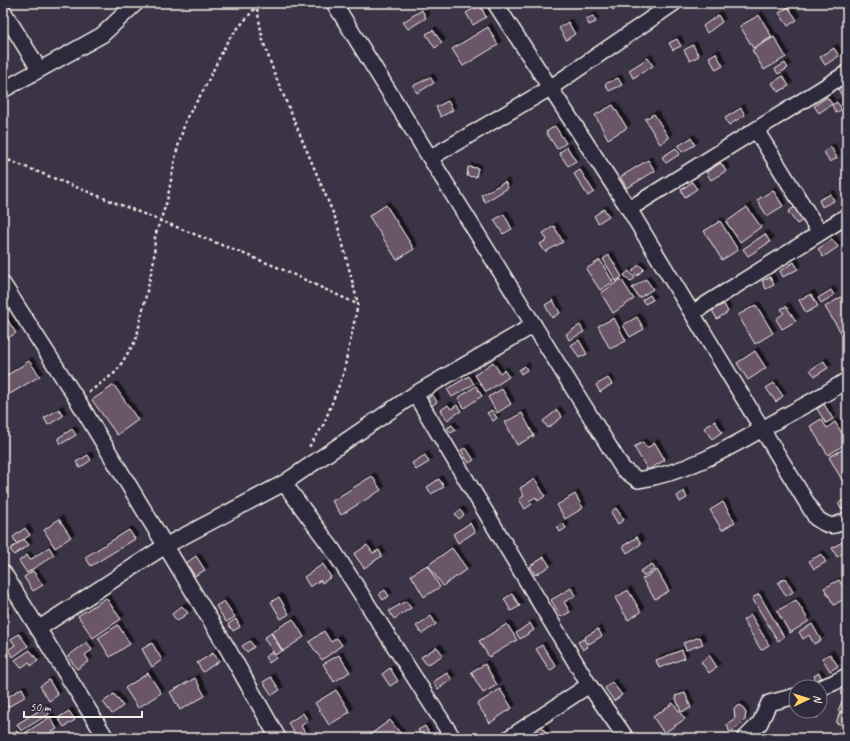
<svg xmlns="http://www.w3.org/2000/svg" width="850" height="741" font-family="Caveat,sans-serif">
<defs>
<filter id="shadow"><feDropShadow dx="3.5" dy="-3.5" stdDeviation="0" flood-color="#0009"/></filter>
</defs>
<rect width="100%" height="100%" fill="#3b3346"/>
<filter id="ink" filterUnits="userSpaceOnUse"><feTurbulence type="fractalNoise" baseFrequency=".025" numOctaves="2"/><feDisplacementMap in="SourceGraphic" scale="8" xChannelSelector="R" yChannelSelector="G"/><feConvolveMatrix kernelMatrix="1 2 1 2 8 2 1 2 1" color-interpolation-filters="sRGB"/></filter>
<g filter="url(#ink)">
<path fill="#6b5569" stroke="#f4f1e8" filter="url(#shadow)" d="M610,3h8l2,3 -7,4z
M480,5l6,12 -13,8 -7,-12z
M788,7l9,13 -9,6 -9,-13z
M422,10l4,8 -18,11 -5,-7z
M718,15l4,7 -15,11 -4,-7z
M759,15l13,22 -19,11 -13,-22z
M593,16l3,6 -7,3 -3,-6z
M568,22l7,12 -9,6 -7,-12z
M488,27l10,18 -35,21 -11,-17z
M433,30l9,13 -7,5 -9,-14z
M774,37l12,20 -22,13 -12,-20z
M677,39l4,7 -8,4 -4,-7z
M693,45l6,11 -9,5 -6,-11z
M834,48l5,8 -14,9 -5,-8z
M716,53l7,13 -7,4 -7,-13z
M648,58l5,8 -20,12 -4,-8z
M785,63l3,5 -10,6 -3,-5z
M783,76l6,10 -11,6 -6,-9z
M430,77l4,6 -17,10 -4,-7z
M618,78l4,7 -13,6 -4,-7z
M847,83v10l-5,3 -4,-7z
M827,97l5,7 -13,9 -5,-7z
M448,101l5,9 -12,7 -5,-10z
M837,102l5,7 -6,4 -4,-8z
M613,105l14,23 -19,11 -13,-24z
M741,108l4,7 -16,10 -4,-7z
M654,114l15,24 -9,6 -15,-25z
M555,126l11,17 -9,6 -11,-17z
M691,138l4,7 -13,7 -4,-6z
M567,147l9,14 -8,5 -9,-13z
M831,147l6,11 -7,4 -6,-10z
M676,148l4,6 -14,9 -4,-6z
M648,160l7,11 -28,17 -7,-11z
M721,163l5,8 -15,9 -5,-8z
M468,167l10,1 -2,9 -9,-1z
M580,170l14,22 -6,4 -14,-22z
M505,182l3,6 -23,14 -4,-7z
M692,182l5,7 -12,8 -4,-7z
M773,190l10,16 -16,10 -10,-16z
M831,194l3,7 -12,6 -3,-7z
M386,205l28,44 -17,11 -28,-44z
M797,205l9,13 -9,6 -9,-12z
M747,207l14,20 -21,15 -14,-20z
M604,209l5,7 -11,7 -4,-7z
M504,214l8,15 -9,5 -9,-14z
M720,221l18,29 -16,10 -18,-29z
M554,226l9,16 -18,10 -5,-8 7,-4 -4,-7z
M765,234l5,8 -22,14 -5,-7z
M832,239l6,8 -15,10 -5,-8z
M609,255l13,22 -6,4 -13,-22z
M600,260l13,22 -13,8 -14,-21z
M794,262l4,7 -15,8 -3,-6z
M639,265l5,4 -7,7 -5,-5z
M629,271l6,7 -5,4 -6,-7z
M770,277l4,8 -8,4 -4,-8z
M621,279l13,20 -21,14 -12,-20z
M646,279l7,10 -14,9 -7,-10z
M831,290l3,5 -13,8 -3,-5z
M811,294l7,12 -12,7 -7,-13z
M650,295l3,5 -8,4 -3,-4z
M841,297l6,9v36l-22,-35z
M553,300l7,13 -8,5 -7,-13z
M724,304l4,8 -11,7 -5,-9z
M756,305l17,28 -18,11 -17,-29z
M786,306l10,15 -14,8 -6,-10 8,-6 -3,-4z
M5,316l11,17 -13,8v-23z
M637,317l7,12 -14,8 -7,-12z
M614,318l12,23 -16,8 -12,-23z
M580,325l4,7 -15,8 -3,-6z
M579,340l8,14 -8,4 -8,-13z
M755,351l11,17 -18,12 -11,-17z
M29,361l11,15 -37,22v-20z
M824,361l4,7 -13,8 -5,-6z
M493,362l7,11 4,-3 5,7 -23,15 -11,-17z
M525,366l2,4 -6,4 -2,-4z
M469,376l5,8 -22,13 -5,-8z
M608,378l4,6 -12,8 -4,-7z
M774,383l9,13 -7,6 -10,-14z
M114,385l24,35 -21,15 -25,-35z
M476,386l6,10 -18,12 -6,-10z
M502,389l9,15 -14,9 -9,-16z
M433,395l4,7 -7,5 -5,-7z
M824,404l9,15 -7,4 -9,-14z
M448,405l3,4 6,-4 4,6 -14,9 -6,-10z
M59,409l4,7 -15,9 -4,-7z
M492,410l5,8 -4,3 -6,-8z
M557,410l5,7 -14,11 -5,-7z
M522,413l12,23 -17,9 -12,-23z
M821,419l6,9 8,-6 12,19v2l-19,12 -18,-29z
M715,421l7,11 -10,7 -8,-11z
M452,425l4,5 -5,3 -4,-5z
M72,429l4,6 -15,9 -3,-6z
M643,442l4,6 8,-5 10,17 -17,10 -14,-23z
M847,447v30l-5,3 -13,-23z
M466,448l8,12 -5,3 -8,-13z
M88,455l3,5 -11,8 -4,-6z
M425,455l4,7 -13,8 -4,-7z
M372,476l9,14 -40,25 -9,-14z
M439,479l5,8 -13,7 -4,-7z
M535,479l10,17 -7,5 -2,-4 -7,4 3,3 -7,5 -6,-10 5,-3 -4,-8z
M684,491l3,7 -7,4 -3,-6z
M575,494l8,14 -18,11 -8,-14z
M847,498v8l-6,3 -3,-6z
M723,502l12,20 -13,8 -12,-20z
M616,508l8,12 -6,4 -7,-12z
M460,510l4,5 -5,4 -4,-5z
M59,519l12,18 -16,11 -11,-18z
M470,523l5,9 -17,11 -5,-9z
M563,523l3,5 -6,4 -3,-5z
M25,528l5,7 -13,9 -4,-7z
M129,530l6,9 -44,27 -6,-9z
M637,537l4,7 -14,9 -4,-7z
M24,539l5,6 -15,10 -4,-6z
M844,541l3,6v4l-10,6 -5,-9z
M367,545l6,8 6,-3 3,6 -18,12 -10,-14z
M49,547l5,8 -27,18 -8,-12 8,-6 3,5z
M452,548l15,21 -24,17 -15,-21z
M821,554l5,8 -12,7 -5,-8z
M196,556l9,14 -10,6 -9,-13z
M544,557l6,9 -15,9 -5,-9z
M323,564l8,13 -9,6 -1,-3 -11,7 -6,-10z
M652,564l3,5 -12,7 -3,-5z
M427,565l13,22 -16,10 -13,-22z
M657,570l12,21 -14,8 -13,-20z
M33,571l10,14 -10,6 -9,-14z
M785,578l8,14 -7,4 -8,-13z
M839,580l8,13v4l-13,8 -10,-17z
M571,588l4,8 -11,6 6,10 -9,5 -10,-17z
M385,590l4,6 -6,4 -4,-6z
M628,590l13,22 -13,8 -13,-22z
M512,594l8,12 -9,5 -7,-12z
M759,594l25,43 -6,4 -26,-43z
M279,597l10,17 -8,5 -10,-17z
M106,598l15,21 -28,19 -15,-22z
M796,600l13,21 -19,12 -13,-22z
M224,601l11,16 -9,5 -10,-16z
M406,601l5,7 -17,11 -5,-8z
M182,606l6,7 -11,8 -5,-7z
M3,607l5,8 -5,3z
M751,615l18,30 -8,5 -18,-30z
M431,616l5,8 -14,10 -6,-8z
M236,619l4,8 -7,4 -5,-7z
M293,619l11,18 -21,14 -12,-19z
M530,623l4,7 -14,9 -4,-6z
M507,624l10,16 -28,17 -10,-16z
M812,624l9,16 -7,4 -5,-9 -6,4 -4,-7z
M118,625l12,19 -20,13 -12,-19z
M598,629l4,7 -13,8 -4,-7z
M324,631l7,11 6,-4 5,7 -20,15 -13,-18z
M271,633l11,18 -7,4 -11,-17z
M19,634l9,12 -15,11 -5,-7 7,-5 -4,-6z
M700,637l3,7 -17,6 -3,-7z
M584,639l4,8 -5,3 -5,-8z
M250,641l4,6 -7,5 -5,-6z
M87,642l5,8 -7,5 4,6 -12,8 -9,-13z
M152,643l10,17 -10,7 -10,-18z
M542,645l14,21 -6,5 -14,-22z
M437,647l6,8 -16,10 -6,-8z
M30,650l8,11 -7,5 -2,-4 -8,6 -6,-8z
M682,650l3,8 -26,10 -3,-8z
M272,652l4,6 -7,5 -4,-6z
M213,653l6,8 -16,11 -6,-9z
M830,654l8,12 -8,5 -8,-13z
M339,655l11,17 -16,10 -11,-18z
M709,655l8,12 -8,6 -8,-11z
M485,664l12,21 -14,8 -12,-21z
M390,668l8,13 -8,5 -8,-12z
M148,673l13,20 -23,15 -13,-20z
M447,673l5,6 -14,10 -5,-7z
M819,673l3,5 -5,3 -3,-5z
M271,677l9,13 -8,5 -9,-13z
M195,678l10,18 -25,14 -10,-18z
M49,680l9,15 -9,6 -9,-15z
M612,682l10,13 -8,6 -9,-13z
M22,688l4,8 -18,11 -5,-7z
M500,689l12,19 -22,15 -13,-19z
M336,690l14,22 -21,13 -14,-22z
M685,693l6,15 -10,4 -6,-16z
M114,694l9,12 -11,8 -9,-12z
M842,701l5,2 -1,10 -8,-2z
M673,703l12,16 -21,14 -11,-16z
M741,705l5,8 -1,7 -5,5 -9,7 -2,-1 -2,-7 8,-6 -1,-10z
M45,707l4,7 -28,17 -4,-7z
M69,711l6,9 -11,7 -6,-9z
M814,711h6l-3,7 -5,-2z
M840,712l7,3 -4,10 -7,-2z
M303,713l5,8 -7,5 5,8 -8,4 -10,-15z
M50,717l7,12 -15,9h-14l-3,-5z
M390,720l14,18h-35l-1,-2z
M425,726l7,12h-9l-5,-8z
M542,726l4,8 -7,4h-7l-3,-5z
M17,731l6,7h-16z
M838,732l6,2 -2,4h-6z"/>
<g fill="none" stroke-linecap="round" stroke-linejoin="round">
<g stroke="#f4f1e8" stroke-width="18">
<path id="minor" d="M334,3l289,466 15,11c51,-7 96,-35 140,-60 23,-13 47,-25 69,-40
M495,3l134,206 187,309c13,9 16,10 31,2
M3,11l36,58
M3,90l99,-55 34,-32
M756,130l64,103
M430,158l120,-70 124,-85
M629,209l218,-136
M3,284l75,117 151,250 49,87
M692,313l155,-97
M415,394l174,291
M284,483l49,67 120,188
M3,572l103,166
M38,629l127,-83 119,-63 131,-89 119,-69
M820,688l13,-5 14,-7
M509,738l80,-53 37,53
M745,738l15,-15 9,-20 27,-7"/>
</g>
<path stroke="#f4f1e8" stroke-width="2.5" stroke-dasharray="3 3" stroke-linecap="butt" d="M256,3l7,38 12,34 61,145 6,21 16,63 -15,71 -20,51 -14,21
M3,158l274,109 80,37
M89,392l27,-20 20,-32 18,-80 1,-24 12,-35 9,-47 10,-35 17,-28 25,-51 28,-33"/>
<use href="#minor" stroke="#2f2a3d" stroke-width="15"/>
</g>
</g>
<rect width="850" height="741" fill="none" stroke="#2f2a3d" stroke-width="16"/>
<rect x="8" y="8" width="834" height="725" fill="none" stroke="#f4f1e8" stroke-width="1.5" filter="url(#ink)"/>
<g transform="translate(808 699) rotate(86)"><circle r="19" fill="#2f2a3d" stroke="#7e7a81"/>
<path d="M0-3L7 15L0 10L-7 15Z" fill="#ffd166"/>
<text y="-6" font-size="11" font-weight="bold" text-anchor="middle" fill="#f4f1e8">N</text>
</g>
<path d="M24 711v6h118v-6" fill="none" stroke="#f4f1e8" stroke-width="2"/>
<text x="30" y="711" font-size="12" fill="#f4f1e8" stroke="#2f2a3d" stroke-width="3" paint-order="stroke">50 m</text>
</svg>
